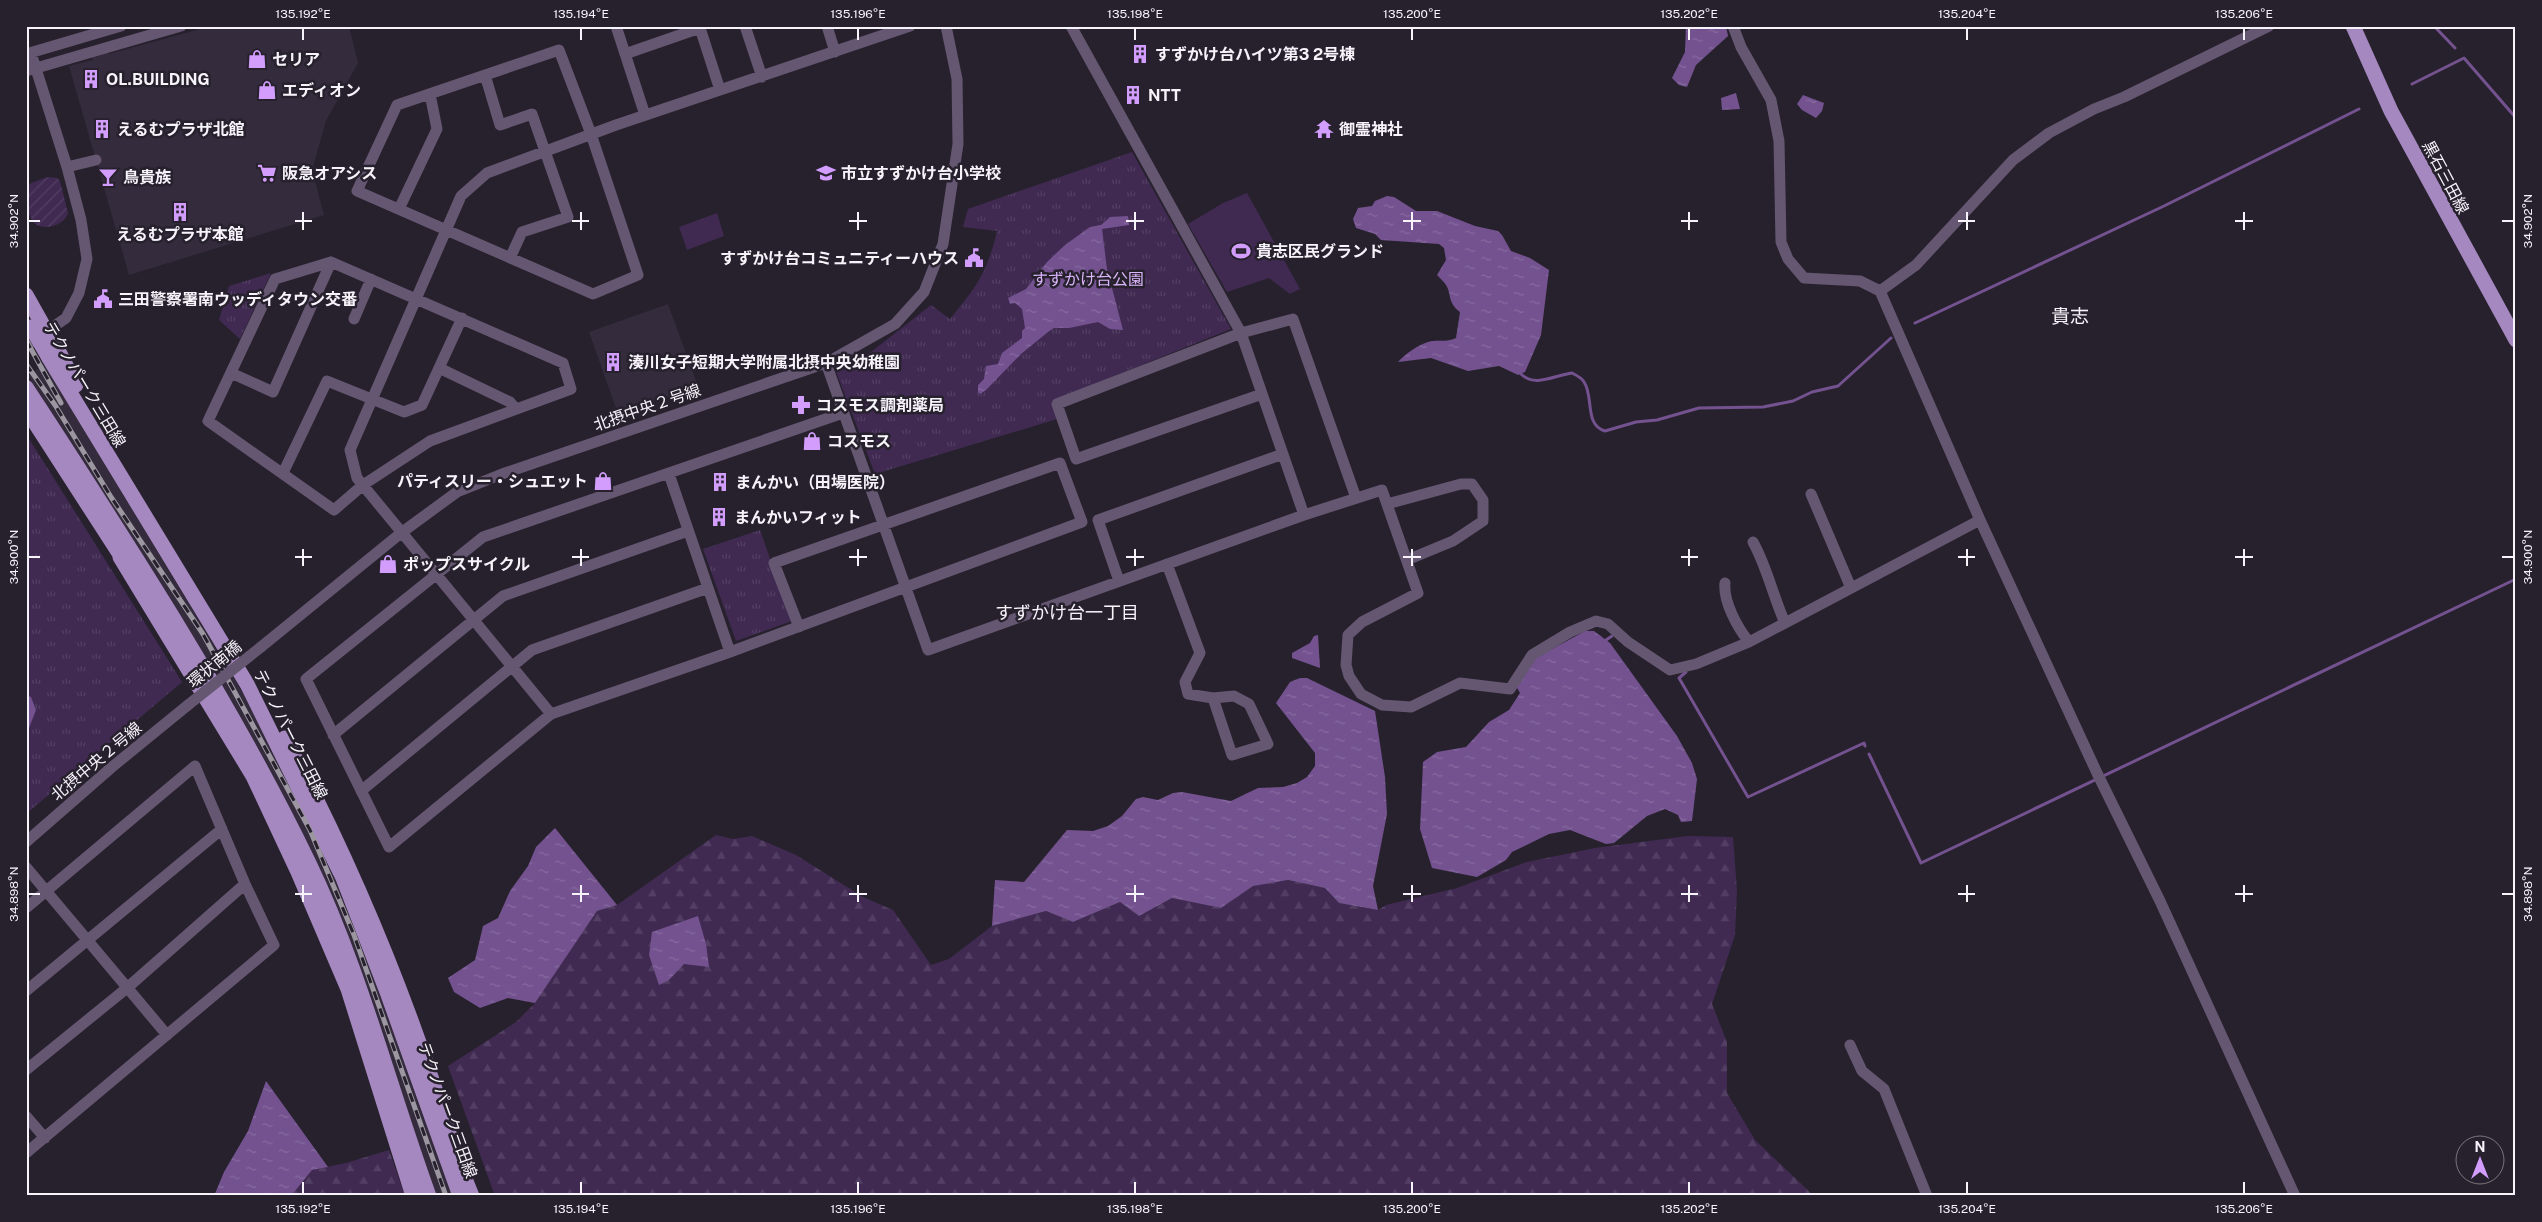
<svg xmlns="http://www.w3.org/2000/svg" width="2542" height="1222" font-family="'Public Sans','Noto Sans JP',sans-serif">
<defs>
<pattern id="grass-tufts" width="24" height="20" patternUnits="userSpaceOnUse" patternTransform="scale(1.25)"><rect width="24" height="20" fill="#402a52"/><path d="M3 7l-1-3M5 7V3M7 7l1-3M15 17l-1-3M17 17v-4M19 17l1-3" fill="none" stroke="#533f63"/></pattern>
<pattern id="forest-firs" width="22" height="20" patternUnits="userSpaceOnUse" patternTransform="scale(1.25)"><rect width="22" height="20" fill="#402a52"/><path d="M5 1l3.5 6h-7zM16 11l3.5 6h-7z" fill="#533f63"/></pattern>
<pattern id="garden-furrows" width="10" height="10" patternUnits="userSpaceOnUse" patternTransform="scale(1.25)"><rect width="10" height="10" fill="#402a52"/><path d="M-1 1l2-2M0 10L10 0M9 11l2-2" fill="none" stroke="#533f63"/></pattern>
<pattern id="water-ripples" width="26" height="14" patternUnits="userSpaceOnUse" patternTransform="scale(1.25)"><rect width="26" height="14" fill="#73528f"/><path d="M2 4q2-2 4 0t4 0M15 11q2-2 4 0t4 0" fill="none" stroke="#886ba0"/></pattern>
</defs>
<rect width="100%" height="100%" fill="#27212d"/>
<path fill="#342b3c" d="M211,26h138l9,37 -32,58 -14,49 12,45 -195,60 -60,-209 24,-6 -2,-7 16,-5 2,6z
M668,304l30,82 -80,28 -29,-82z
M44,364l208,344 90,184 112,304h-18l-66,-184 -232,-462 -110,-174z"/>
<path fill="url(#grass-tufts)" d="M1132,152l99,177 -179,72 5,18 -182,55 -40,-105 36,-17 60,-47 19,14c27,-33 37,-46 47,-88l-34,-4 5,-18z
M271,273l-31,66 -21,-19 10,-34z
M26,434l156,248 -156,132z
M760,530l32,91 -56,20 -33,-92z"/>
<path fill="url(#forest-firs)" d="M716,835l17,4 19,-3 44,19 67,42 30,13 38,55 18,-6 43,-33 54,-15 27,11 47,-20 19,14 33,-18 49,10 32,-23 35,-5 37,8 14,15 39,7 8,-5 71,-17 70,-26 68,-14 93,-12 45,1 4,54 -2,44 -23,69 15,38v51l28,47 59,56h-1319l-47,-130 68,-44 19,-19 62,-92 20,-6z
M389,1150l16,46h-114l21,-26 34,-7z"/>
<path fill="url(#garden-furrows)" d="M48,177l9,1 3,3 8,32c-3,13 -29,20 -36,7 -6,-9 -6,-21 -6,-31l5,-6z"/>
<path fill="#402a52" d="M1247,193l53,96 -10,5 -21,-16 -42,14 -39,-68 35,-21z
M717,213l7,23 -37,14 -8,-23z"/>
<path fill="url(#water-ripples)" d="M1686,26h40l2,10 -32,29 -9,22 -8,-2 -7,-7 13,-26z
M1736,93l4,16 -18,1 -1,-12z
M1803,95l21,8 -2,8 -6,7 -14,-8 -5,-6z
M1387,196l7,1 22,14h21l38,15 23,5 4,4 9,16 19,7 19,12 -8,65 -16,37 -7,3 -19,-9 -31,5 -37,-13 -33,4c7,-8 20,-17 30,-20 10,-3 18,1 28,-4l4,-26c-13,-10 -8,-17 -14,-27 -2,-3 -6,-7 -9,-10l9,-15 -2,-12 -5,-4 -58,-4 -6,-6 -19,-6 -3,-9 5,-11 14,-2 3,-5z
M1128,216l1,9 -27,4 5,40 16,61 -13,-1 -12,-7 -29,6h-15l-6,4 -27,22 -35,36 -6,4 -2,-2v-7l6,-6 2,-13 12,-2 4,-11 20,-15v-7l3,-3 -3,-19 -7,-6 -5,1 -2,-6 18,-9 21,-27 18,-17 25,-18 11,-2 9,-8z
M1585,631h9l16,12 67,93 15,27 5,16 -5,42 -11,1 -3,-7 -13,-6 -18,7 -33,27 -8,1 -36,-14 -21,4 -37,18 -6,8 -29,17 -45,-9 -12,-39 3,-67 14,-10 29,-5 23,-25 20,-12 11,-17 -4,-7 18,-27z
M1318,635l2,33 -28,-10v-5l18,-10 4,-7z
M1300,678h7l68,33 10,66 2,37 -14,72 5,24 -39,-7 -14,-15 -37,-8 -35,6 -32,22 -49,-10 -33,18 -19,-14 -47,20 -27,-11 -54,15 3,-46 29,2 43,-52 26,1 15,-5 14,-10 14,-17 7,-2 15,3 15,-7 9,-1 49,9 27,-13 25,-1 14,-4 10,-6 8,-11v-13l-39,-50 14,-21z
M26,695l5,2 5,13 -7,18h-3z
M555,828l62,77 -20,6 -62,92 -27,-5 -28,10 -26,-16 -6,-14 27,-18 8,-34 15,-8 12,-27 18,-25 8,-19z
M698,916l8,28 3,23 -25,-3 -15,16 -10,5 -10,-30 3,-23z
M266,1081l62,86 -16,3 -21,26h-77l10,-24 24,-41z"/>
<g fill="none" stroke-linecap="round" stroke-linejoin="round">
<path stroke="#73528f" stroke-width="3" d="M2434,26l21,22
M2412,84l52,-26 52,60
M1915,323l249,-117 195,-97
M1521,374c14,14 34,1 51,-1 4,2 10,5 12,9 10,14 0,43 21,49l31,-9 21,-2 42,-12 64,-1 30,-6 19,-9 26,-6 53,-48
M1606,640l6,-4
M1686,672l-7,6 69,119 116,-54 1,3
M1869,754l52,109 595,-284"/>
<path stroke="#655771" stroke-width="11" d="M616,26l29,89
M745,26l17,51
M827,26l8,26
M1071,26l170,307 63,182
M1733,26l8,21 30,53 8,41 2,101 7,17 16,19 56,3 20,10 100,229 117,253 63,128 135,295
M559,50l32,84 47,141 -45,19 -236,-103 40,-86z
M26,54l95,-28
M625,54l75,-26 20,62
M26,71l155,-45
M485,75l15,50 32,-11 36,103 -46,15 -12,26
M67,167l29,-7
M399,209l38,-80 -7,-35
M331,262l232,101 8,26 -141,52 -67,44 -29,25 -126,-89 67,-142z
M1880,291l36,-26 97,-105 36,-27 45,-24 30,-12 145,-71
M354,319l17,-40
M26,346l40,-28 13,-25 8,-34 -6,-39 -14,-53 -36,-114
M826,363l102,287 376,-135 78,-25 36,103 -56,29 -14,13 -2,30 3,11 12,18 21,11 29,2 49,-24 50,6 22,-34 38,-23 26,-11 12,3 20,18 42,28 26,-6 53,-22 231,-122
M439,368l71,34 6,7
M231,373l42,19 58,-130
M1262,394l-186,65 -19,-55 184,-71 52,-14 63,179
M283,473l44,-92 77,31 18,-7 40,-87
M669,474l61,178
M1811,494l40,94
M1387,504l74,-20h11l11,16v21l-30,20 -46,19
M1753,542c14,25 20,54 32,81
M1167,564l33,89 -15,29 3,12 25,4 21,-2 15,8 19,40 -36,11 -19,-57
M1119,581l-21,-61 185,-66
M1725,583c-2,18 12,44 24,59
M799,627l-25,-64 286,-100 22,59 -352,130 -179,62 -162,133 -83,-168 177,-142 360,-124
M261,647l140,-114 56,-41 45,-18 324,-111 69,-39 29,-32 19,-48 15,-100 -1,-65 -11,-53
M551,714l-194,-236 -7,-28 111,-254 26,-23 129,-48 294,-99
M333,735l170,-139 185,-65
M361,791l171,-141 176,-62
M26,842l86,-75 76,-62
M26,867l141,168
M26,908l169,-142 50,118 29,61 -248,208
M26,991l196,-162
M1850,1045l12,26 22,18 43,107
M26,1070l101,-82 118,-104
M26,1116l19,22"/>
<path stroke="#a588bf" stroke-width="15" d="M2353,26l38,85 125,229
M26,295l14,25
M58,350l18,35
M49,358l198,326 96,194 44,114 73,204
M26,387c100,154 202,309 282,474 51,105 81,225 121,335
M26,409l100,155
M120,557l133,219 45,96 50,117 65,207
M285,738c70,132 127,271 170,414
M451,1144l21,52"/>
<g stroke="#9b96a0" stroke-width="5">
<path id="rail" d="M26,340l35,63
M26,364l29,41 56,92 92,137 107,196 44,105 92,261"/>
</g>
<use href="#rail" stroke="#27212d" stroke-width="3" stroke-dasharray="9" stroke-linecap="butt"/>
<path stroke="#655771" stroke-width="11" d="M188,705l73,-58"/>
<path stroke="#a588bf" stroke-width="15" d="M40,320l18,30
M31,327l18,31"/>
</g>
<path fill="none" stroke="#f6f3fa" stroke-width="2" d="M303,28v12M581,28v12M858,28v12M1135,28v12M1412,28v12M1689,28v12M1967,28v12M2244,28v12M303,212v18M581,212v18M858,212v18M1135,212v18M1412,212v18M1689,212v18M1967,212v18M2244,212v18M28,221h12M295,221h17M572,221h17M849,221h18M1126,221h18M1403,221h18M1681,221h17M1958,221h17M2235,221h18M2502,221h12M303,549v17M581,549v17M858,549v17M1135,549v17M1412,549v17M1689,549v17M1967,549v17M2244,549v17M28,557h12M295,557h17M572,557h17M849,557h18M1126,557h18M1403,557h18M1681,557h17M1958,557h17M2235,557h18M2502,557h12M303,885v17M581,885v17M858,885v17M1135,885v17M1412,885v17M1689,885v17M1967,885v17M2244,885v17M28,894h12M295,894h17M572,894h17M849,894h18M1126,894h18M1403,894h18M1681,894h17M1958,894h17M2235,894h18M2502,894h12M303,1182v12M581,1182v12M858,1182v12M1135,1182v12M1412,1182v12M1689,1182v12M1967,1182v12M2244,1182v12"/>
<defs>
<g id="building-bare" transform="scale(1.5)"><path d="M-4-6H4V6H1V3H-1V6H-4ZM-2.5-4.3h1.7v1.8h-1.7ZM.8-4.3h1.7v1.8H.8ZM-2.5-1h1.7V.8h-1.7ZM.8-1h1.7V.8H.8Z" fill="#d29dfd" stroke="#27212d" stroke-width="2.5" paint-order="stroke"/></g>
<g id="shop-bare" transform="scale(1.5)"><path d="M-5-2.5h2.3a2.7 3.5 0 0 1 5.4 0H5L5.5 6h-11ZM-1.5-2.5h3a1.5 2.3 0 0 0-3 0Z" fill="#d29dfd" stroke="#27212d" stroke-width="2.5" paint-order="stroke"/></g>
<g id="temple-bare" transform="scale(1.5)"><path d="M0-6L5-2H3V0L6.5 2.5H4V6H1.5V3h-3V6H-4V2.5H-6.5L-3 0V-2H-5Z" fill="#d29dfd" stroke="#27212d" stroke-width="2.5" paint-order="stroke"/></g>
<g id="supermarket-bare" transform="scale(1.5)"><path d="M-6-5.5h2.5l.6 2H6L4.5 2H-2.5L-4.4-4H-6ZM-1.5 3.2a1.3 1.3 0 1 0 .1 0ZM3 3.2a1.3 1.3 0 1 0 .1 0Z" fill="#d29dfd" stroke="#27212d" stroke-width="2.5" paint-order="stroke"/></g>
<g id="school-bare" transform="scale(1.5)"><path d="M0-5L7-2L0 1L-7-2ZM-4 1L0 2.5L4 1V4Q0 6-4 4Z" fill="#d29dfd" stroke="#27212d" stroke-width="2.5" paint-order="stroke"/></g>
<g id="bar-bare" transform="scale(1.5)"><path d="M-6-5H6L.8 .8V4.5H3.5V6h-7V4.5H-.8V.8Z" fill="#d29dfd" stroke="#27212d" stroke-width="2.5" paint-order="stroke"/></g>
<g id="stadium-bare" transform="scale(1.5)"><path d="M0-5a6.5 5 0 1 0 0 10a6.5 5 0 1 0 0-10ZM-3.5-1.8h7v3.6h-7Z" fill="#d29dfd" stroke="#27212d" stroke-width="2.5" paint-order="stroke"/></g>
<g id="civic-bare" transform="scale(1.5)"><path d="M-.6-6.5H3V-4.5H.6V-3L4-1V1h2V6H-6V1h2V-1L-.6-3ZM-1.2 2.5V6h2.4V2.5Z" fill="#d29dfd" stroke="#27212d" stroke-width="2.5" paint-order="stroke"/></g>
<g id="pharmacy-bare" transform="scale(1.5)"><path d="M-2-6h4v4h4v4h-4v4h-4v-4h-4v-4h4Z" fill="#d29dfd" stroke="#27212d" stroke-width="2.5" paint-order="stroke"/></g>
</defs>
<g fill-rule="evenodd">
<use href="#building-bare" x="1140" y="54"/>
<use href="#shop-bare" x="257" y="59"/>
<use href="#building-bare" x="91" y="79"/>
<use href="#shop-bare" x="267" y="90"/>
<use href="#building-bare" x="1133" y="95"/>
<use href="#building-bare" x="102" y="129"/>
<use href="#temple-bare" x="1324" y="129"/>
<use href="#supermarket-bare" x="267" y="173"/>
<use href="#school-bare" x="826" y="173"/>
<use href="#bar-bare" x="108" y="177"/>
<use href="#building-bare" x="180" y="212"/>
<use href="#stadium-bare" x="1241" y="251"/>
<use href="#civic-bare" x="974" y="258"/>
<use href="#civic-bare" x="103" y="299"/>
<use href="#building-bare" x="613" y="362"/>
<use href="#pharmacy-bare" x="801" y="405"/>
<use href="#shop-bare" x="812" y="441"/>
<use href="#shop-bare" x="603" y="481"/>
<use href="#building-bare" x="720" y="482"/>
<use href="#building-bare" x="719" y="517"/>
<use href="#shop-bare" x="388" y="564"/>
</g>
<g text-anchor="middle" stroke-width="5" stroke-linejoin="round" paint-order="stroke">
<g font-size="16" font-weight="bold" fill="#f6f3fa" stroke="#27212d" text-anchor="start">
<text x="1155" y="60">すずかけ台ハイツ第3 2号棟</text>
<text x="272" y="65">セリア</text>
<text x="106" y="85">OL.BUILDING</text>
<text x="282" y="96">エディオン</text>
<text x="1148" y="101">NTT</text>
<text x="117" y="135">えるむプラザ北館</text>
<text x="1339" y="135">御霊神社</text>
<text x="282" y="179">阪急オアシス</text>
<text x="841" y="179">市立すずかけ台小学校</text>
<text x="123" y="183">鳥貴族</text>
<text x="180" y="240" text-anchor="middle">えるむプラザ本館</text>
<text x="1256" y="257">貴志区民グランド</text>
<text x="959" y="264" text-anchor="end">すずかけ台コミュニティーハウス</text>
<text x="118" y="305">三田警察署南ウッディタウン交番</text>
<text x="628" y="368">湊川女子短期大学附属北摂中央幼稚園</text>
<text x="816" y="411">コスモス調剤薬局</text>
<text x="827" y="447">コスモス</text>
<text x="588" y="487" text-anchor="end">パティスリー・シュエット</text>
<text x="735" y="488">まんかい（田場医院）</text>
<text x="734" y="523">まんかいフィット</text>
<text x="403" y="570">ポップスサイクル</text>
</g>
<g font-size="16" fill="#f6f3fa" stroke="#27212d">
<text transform="translate(2446 177) rotate(62)" y="6">黒石三田線</text>
<text transform="translate(85 384) rotate(59)" y="6">テクノパーク三田線</text>
<text transform="translate(647 407) rotate(-19)" y="6">北摂中央２号線</text>
<text transform="translate(214 664) rotate(-39)" y="6">環状南橋</text>
<text transform="translate(291 734) rotate(63)" y="6">テクノパーク三田線</text>
<text transform="translate(96 761) rotate(-40)" y="6">北摂中央２号線</text>
<text transform="translate(448 1110) rotate(70)" y="6">テクノパーク三田線</text>
</g>
<g font-size="16" fill="#dab5fb" stroke="#27212d">
<text x="1088" y="285">すずかけ台公園</text>
</g>
<g font-size="18" fill="#f6f3fa" stroke="#27212d">
<text x="1067" y="619">すずかけ台一丁目</text>
</g>
<g font-size="19" fill="#f6f3fa" stroke="#27212d">
<text x="2070" y="323">貴志</text>
</g>
</g>
<rect width="2542" height="1222" fill="none" stroke="#27212d" stroke-width="55"/>
<g transform="translate(2480 1160)"><circle r="24" fill="#27212d" stroke="#7a757f"/>
<path d="M0-4L9 19L0 12L-9 19Z" fill="#d29dfd"/>
<text y="-8" font-size="14" font-weight="bold" text-anchor="middle" fill="#f6f3fa">N</text>
</g>
<rect x="28" y="28" width="2486" height="1166" fill="none" stroke="#f6f3fa" stroke-width="2"/>
<g font-size="12" text-anchor="middle" fill="#f6f3fa">
<text x="303" y="18">135.192°E</text>
<text x="581" y="18">135.194°E</text>
<text x="858" y="18">135.196°E</text>
<text x="1135" y="18">135.198°E</text>
<text x="1412" y="18">135.200°E</text>
<text x="1689" y="18">135.202°E</text>
<text x="1967" y="18">135.204°E</text>
<text x="2244" y="18">135.206°E</text>
<text transform="translate(14 221) rotate(-90)" y="4">34.902°N</text>
<text transform="translate(2528 221) rotate(-90)" y="4">34.902°N</text>
<text transform="translate(14 557) rotate(-90)" y="4">34.900°N</text>
<text transform="translate(2528 557) rotate(-90)" y="4">34.900°N</text>
<text transform="translate(14 894) rotate(-90)" y="4">34.898°N</text>
<text transform="translate(2528 894) rotate(-90)" y="4">34.898°N</text>
<text x="303" y="1213">135.192°E</text>
<text x="581" y="1213">135.194°E</text>
<text x="858" y="1213">135.196°E</text>
<text x="1135" y="1213">135.198°E</text>
<text x="1412" y="1213">135.200°E</text>
<text x="1689" y="1213">135.202°E</text>
<text x="1967" y="1213">135.204°E</text>
<text x="2244" y="1213">135.206°E</text>
</g>
</svg>
